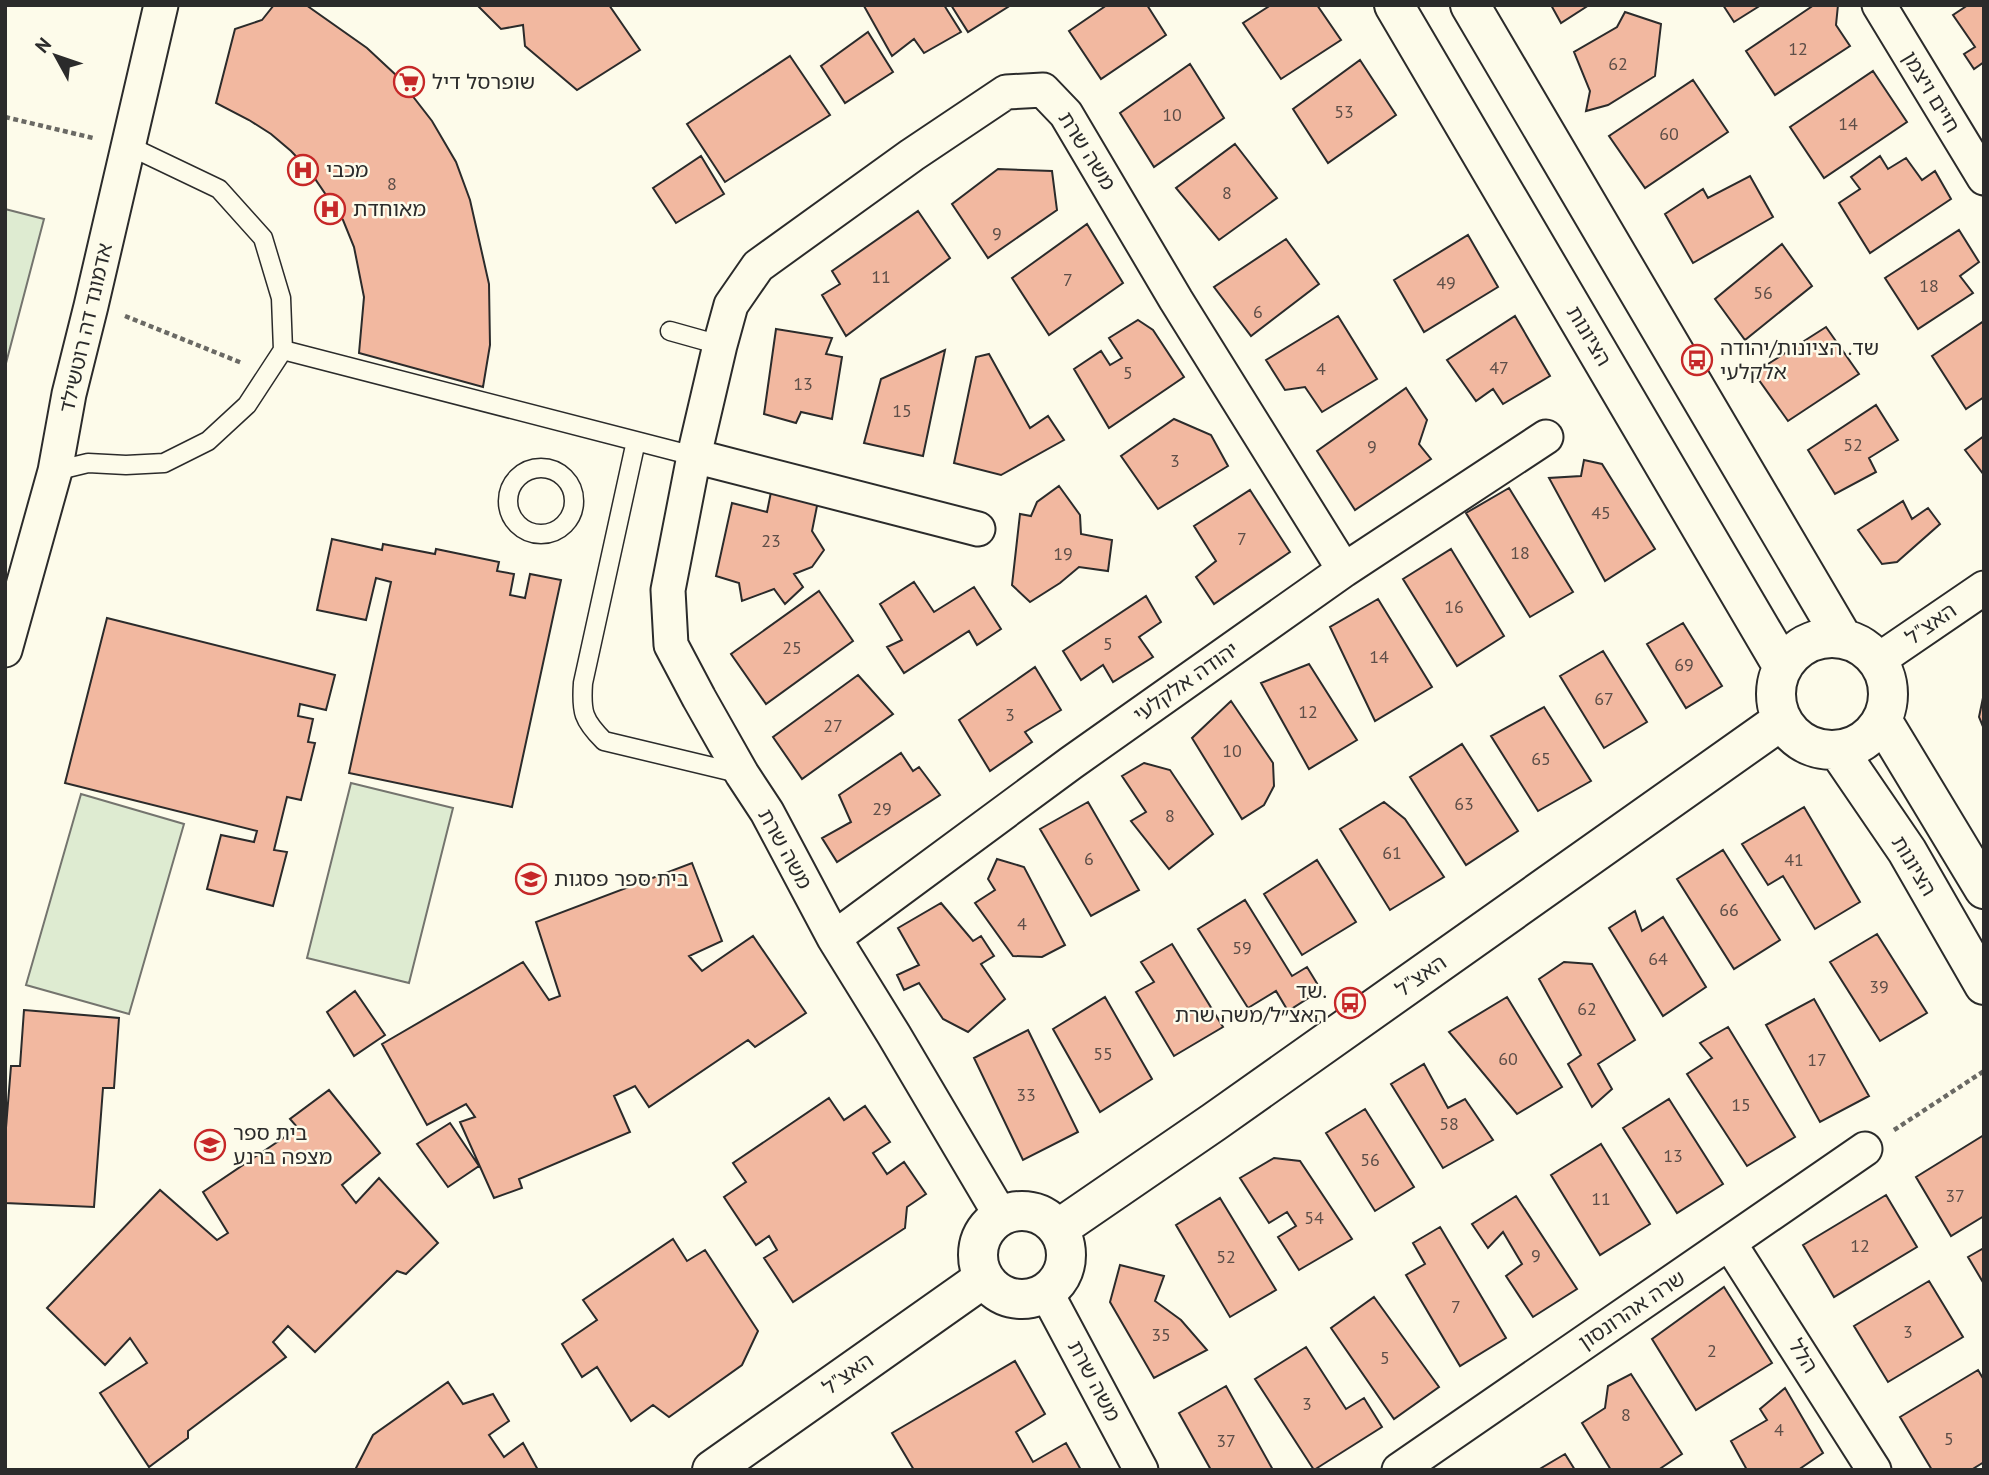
<svg xmlns="http://www.w3.org/2000/svg" width="1989" height="1475" font-family="'PT Sans','Noto Sans Hebrew',sans-serif">
<rect width="100%" height="100%" fill="#fdfbea"/>
<path fill="#deebd1" stroke="#74746e" stroke-width="2" d="M5,209l39,10 -39,148z
M351,783l102,25 -44,175 -102,-25z
M81,794l103,30 -55,190 -103,-29z"/>
<path fill="#f2b8a0" stroke="#2b2b2b" stroke-width="2" d="M274,5h32l61,43 30,28 35,45 24,41 14,38 19,84 1,61 -7,42 -124,-34 5,-56 -10,-50 -11,-27 -34,-50 -18,-19 -20,-17 -22,-14 -33,-17 19,-74 27,-9z
M477,5h132l31,45 -63,40 -52,-44 -2,-21 -22,4z
M944,5l17,27 -37,21 -10,-14 -22,17 -28,-50z
M951,5h60l-43,27z
M1107,5h40l19,30 -65,44 -32,-48z
M1271,5h46l24,35 -60,39 -38,-56z
M1551,5h38l-28,18z
M1723,5h38l-27,17z
M1814,5h24l-2,20 14,21 -75,49 -29,-44z
M1968,5h16v57l-10,7 -10,-15 11,-7 -22,-32z
M1625,12l36,12 -6,52 -47,29 -22,6 4,-20 -16,-39 43,-25z
M868,32l25,40 -48,31 -24,-37z
M790,56l40,59 -105,67 -38,-58z
M1360,60l36,55 -68,48 -35,-54z
M1190,64l34,54 -70,49 -34,-54z
M1873,71l34,51 -83,56 -34,-51z
M1693,80l35,52 -83,56 -36,-52z
M1235,144l42,54 -58,42 -43,-52z
M701,156l23,38 -48,29 -23,-35z
M1880,156l8,13 18,-11 16,22 13,-9 16,28 -81,54 -31,-50 21,-14 -9,-12z
M998,169l54,2 5,39 -69,48 -36,-54z
M1750,176l23,41 -80,46 -28,-49 38,-25 5,9z
M918,211l32,47 -104,78 -24,-41 18,-11 -8,-13z
M1087,224l36,59 -74,52 -37,-57z
M1959,230l20,32 -19,14 13,17 -55,36 -33,-51z
M1468,235l30,52 -74,45 -30,-52z
M1286,239l33,45 -68,52 -37,-49z
M1782,244l30,42 -67,54 -30,-41z
M1338,316l39,63 -55,33 -17,-25 -20,3 -19,-30z
M1515,316l35,60 -47,28 -10,-15 -17,12 -29,-41z
M1138,320l15,10 31,47 -75,51 -35,-59 27,-18 9,14 12,-7 -13,-20z
M1984,321v76l-18,12 -34,-53z
M1826,327l33,47 -71,47 -34,-48z
M776,329l56,9 -6,16 16,3 -10,62 -31,-7 -5,11 -32,-9z
M945,350l-22,106 -59,-13 17,-64z
M989,354l41,74 18,-12 16,24 -63,35 -47,-12 22,-106z
M1406,388l21,32 -8,24 12,15 -76,51 -38,-59z
M1876,405l22,35 -29,18 7,14 -41,22 -27,-44z
M1174,419l37,16 17,31 -70,43 -37,-53z
M1984,436v39l-19,-25z
M1584,460l18,4 53,85 -50,32 -56,-103 32,-2z
M1059,486l21,29 1,19 31,6 -4,31 -29,-4 -19,16 -30,19 -18,-17 8,-71 11,2 6,-14z
M1509,488l64,104 -43,25 -64,-104z
M1250,490l40,62 -76,52 -18,-27 20,-16 -22,-35z
M771,492l47,9 -6,30 12,19 -12,17 -18,7 9,13 -18,17 -11,-15 -32,12 -3,-18 -23,-7 16,-73 35,9z
M1903,501l9,18 16,-11 12,16 -43,38 -15,2 -24,-34z
M332,539l50,11 1,-6 52,10 1,-5 63,13 -2,9 17,3 -4,21 15,3 5,-24 31,6 -49,227 -163,-34 42,-191 -15,-4 -10,42 -49,-10z
M1451,549l53,87 -47,30 -54,-87z
M914,582l20,30 40,-25 27,42 -24,16 -8,-14 -65,42 -17,-26 15,-7 -22,-36z
M819,591l34,50 -87,63 -35,-50z
M1146,596l15,26 -22,15 14,20 -40,25 -10,-17 -22,15 -18,-29z
M1378,599l54,88 -57,34 -45,-94z
M107,618l228,57 -9,35 -26,-6 -2,12 15,3 -5,23 7,1 -14,57 -14,-3 -13,53 13,2 -14,54 -66,-17 14,-54 33,7 3,-11 -192,-48z
M1683,623l39,63 -36,22 -39,-64z
M1603,651l44,71 -43,26 -44,-72z
M1309,664l48,76 -48,29 -48,-86z
M1035,667l26,43 -36,22 7,10 -42,29 -31,-51z
M858,675l35,39 -91,65 -29,-42z
M1984,693v36l-5,-12z
M1231,701l42,62 1,23 -10,19 -22,14 -50,-81z
M1544,707l47,74 -53,30 -47,-75z
M1462,744l56,87 -52,34 -56,-88z
M901,753l12,18 6,-4 21,28 -103,67 -15,-24 29,-16 -12,-27z
M1144,763l26,7 43,64 -44,35 -38,-48 15,-9 -24,-36z
M1088,802l51,88 -48,26 -51,-87z
M1384,802l21,17 39,58 -54,33 -50,-81z
M1804,807l56,95 -45,27 -32,-53 -15,9 -26,-41z
M1723,850l57,90 -46,29 -57,-90z
M997,859l27,8 41,78 -23,12 -29,-1 -38,-53 20,-13 -7,-11z
M1317,860l39,62 -54,33 -38,-61z
M692,863l30,78 -33,15 13,15 51,-35 53,77 -51,34 -7,-7 -99,67 -14,-21 -21,10 16,36 -111,47 3,9 -28,10 -34,-76 15,-5 -9,-13 -39,21 -45,-81 141,-82 26,38 11,-4 -24,-74z
M1245,900l47,76 15,-9 14,23 -33,21 -12,-20 -28,17 -50,-79z
M941,903l32,38 8,-5 13,20 -13,8 24,35 -37,33 -25,-13 -24,-36 -15,7 -7,-15 22,-10 -21,-37z
M1635,911l7,20 21,-14 43,70 -43,29 -54,-88z
M1877,934l50,79 -47,28 -50,-79z
M1172,944l51,83 -49,29 -38,-64 18,-10 -13,-20z
M1564,962l28,2 43,76 -37,24 14,25 -20,18 -24,-43 13,-9 -42,-76z
M355,991l30,44 -31,21 -27,-44z
M1105,997l47,82 -52,33 -47,-83z
M1507,997l55,90 -45,27 -68,-82z
M1814,999l55,97 -49,26 -54,-97z
M24,1010l95,8 -5,70h-11l-9,119 -89,-4v-63l6,-74h9z
M1728,1027l67,110 -48,29 -60,-92 25,-16 -12,-15z
M1028,1030l50,102 -55,28 -49,-102z
M1424,1064l24,44 17,-9 28,41 -50,28 -52,-84z
M329,1090l51,63 -38,32 14,18 23,-25 59,65 -32,31 -9,-3 -82,81 -27,-26 -15,16 13,15 -98,74v7l-39,29 -49,-74 47,-30 -17,-25 -25,27 -58,-57 113,-118 57,50 11,-7 -25,-41 95,-64 -8,-9z
M829,1098l15,22 21,-14 25,36 -17,11 14,21 17,-12 22,32 -19,13 -2,21 -112,74 -29,-44 13,-8 -8,-14 -13,9 -32,-48 22,-15 -13,-19z
M1669,1099l54,85 -46,29 -54,-85z
M1365,1109l49,78 -39,24 -49,-78z
M450,1123l29,43 -31,21 -31,-43z
M1984,1135v81l-33,20 -35,-59z
M1601,1144l49,80 -50,31 -49,-80z
M1274,1158l26,3 52,78 -53,31 -21,-33 18,-11 -9,-14 -18,11 -29,-45z
M1886,1195l31,52 -83,50 -31,-52z
M1516,1196l61,93 -44,28 -27,-41 16,-12 -19,-32 -15,16 -16,-24z
M1220,1198l56,92 -46,27 -54,-92z
M1440,1227l66,111 -46,28 -54,-91 19,-11 -12,-21z
M673,1239l14,22 18,-11 53,81 -16,34 -73,52 -16,-12 -22,16 -34,-54 -15,10 -20,-33 35,-24 -14,-20z
M1984,1248v36l-16,-27z
M1120,1265l44,11 -9,25 26,19 26,30 -53,28 -44,-76z
M1929,1281l34,56 -75,45 -34,-56z
M1724,1287l48,76 -76,47 -44,-71z
M1374,1297l65,90 -45,32 -63,-91z
M1306,1347l40,62 18,-11 18,29 -68,43 -59,-91z
M1015,1361l30,53 -29,18 17,30 33,-19 15,27h-167l-22,-37z
M1978,1370l6,10v82l-13,8h-39l-32,-53z
M1631,1374l51,80 -24,16h-47l-29,-47 23,-15 3,-22z
M448,1382l15,22 30,-10 16,27 -20,14 15,22 19,-14 15,27h-183l18,-35z
M1226,1386l47,84h-62l-32,-57z
M1785,1388l38,65 -25,17h-51l-16,-29 36,-21 -7,-11z
M1565,1454l10,16h-37z"/>
<g fill="none" stroke-linecap="round" stroke-linejoin="round">
<g stroke="#2b2b2b" stroke-width="21">
<path id="lane" d="M670,331l50,14
M283,350l411,106
M636,441l-53,242c-2,29 0,37 21,58l138,33
M508 501a33 33 0 1 1 66 0a33 33 0 1 1-66 0Z
M55,471l33,-8 38,2 38,-2 44,-22 39,-36 36,-55 -2,-52 -18,-60 -44,-49 -90,-43"/>
</g>
<g stroke="#2b2b2b" stroke-width="37">
<path id="street" d="M1879,5l105,173
M694,456l284,73
M5,650l50,-179 14,-77 22,-88 70,-301
M1877,661l107,-73
M834,938l237,-175 273,-193 202,-133
M1001,1216l-107,-181 -60,-97 -67,-126 -25,-38 -43,-76 -28,-53 -3,-55 26,-134 26,-111 11,-40 27,-39 154,-111 94,-63 37,-2 23,24 110,186 168,270
M1730,1244l144,226
M1046,1292l95,178
M1399,1470l466,-321"/>
</g>
<g stroke="#2b2b2b" stroke-width="42">
<path id="secondary" d="M1394,5l389,662
M1470,5l373,634
M1776 694a56 56 0 1 1 112 0a56 56 0 1 1-112 0Z
M1882,720l102,169
M1838,750l69,101 77,134
M978 1255a44 44 0 1 1 88 0a44 44 0 1 1-88 0Z
M1058,1229l156,-107 568,-402
M712,1470l272,-192"/>
</g>
<path stroke="#6a6964" stroke-width="4.5" stroke-dasharray="5 3.5" stroke-linecap="butt" d="M5,117l88,21
M125,316l117,47
M1894,1130l90,-59"/>
<use href="#lane" stroke="#fdfbea" stroke-width="18"/>
<use href="#street" stroke="#fdfbea" stroke-width="33"/>
<use href="#secondary" stroke="#fdfbea" stroke-width="38"/>
</g>
<defs>
<g id="supermarket-ring" transform="scale(1.575)"><circle r="9.5" fill="#fdfbea" stroke="#c62828" stroke-width="1.5"/><path d="M-6-5.5h2.5l.6 2H6L4.5 2H-2.5L-4.4-4H-6ZM-1.5 3.2a1.3 1.3 0 1 0 .1 0ZM3 3.2a1.3 1.3 0 1 0 .1 0Z" fill="#c62828"/></g>
<g id="hospital-ring" transform="scale(1.575)"><circle r="9.5" fill="#fdfbea" stroke="#c62828" stroke-width="1.5"/><path d="M-5-5h3v3.5h4V-5h3V5h-3V1.5h-4V5h-3Z" fill="#c62828"/></g>
<g id="bus-ring" transform="scale(1.575)"><circle r="9.5" fill="#fdfbea" stroke="#c62828" stroke-width="1.5"/><path d="M-5-6H5V4H4V6H2V4H-2V6H-4V4H-5ZM-3.5-4V0h7V-4ZM-3.5 1.2v1.5H-2V1.2ZM2 1.2v1.5H3.5V1.2Z" fill="#c62828"/></g>
<g id="school-ring" transform="scale(1.575)"><circle r="9.5" fill="#fdfbea" stroke="#c62828" stroke-width="1.5"/><path d="M0-5L7-2L0 1L-7-2ZM-4 1L0 2.5L4 1V4Q0 6-4 4Z" fill="#c62828"/></g>
</defs>
<g fill-rule="evenodd">
<use href="#supermarket-ring" x="409" y="82"/>
<use href="#hospital-ring" x="303" y="170"/>
<use href="#hospital-ring" x="330" y="209"/>
<use href="#bus-ring" x="1697" y="360"/>
<use href="#school-ring" x="531" y="879"/>
<use href="#bus-ring" x="1350" y="1003"/>
<use href="#school-ring" x="210" y="1145"/>
</g>
<g text-anchor="middle" stroke-width="5" stroke-linejoin="round" paint-order="stroke">
<g font-size="18" fill="#5d4e48">
<text x="1798" y="55">12</text>
<text x="1618" y="70">62</text>
<text x="1344" y="118">53</text>
<text x="1172" y="121">10</text>
<text x="1848" y="130">14</text>
<text x="1669" y="140">60</text>
<text x="392" y="190">8</text>
<text x="1227" y="199">8</text>
<text x="997" y="240">9</text>
<text x="881" y="283">11</text>
<text x="1068" y="286">7</text>
<text x="1446" y="289">49</text>
<text x="1929" y="292">18</text>
<text x="1763" y="299">56</text>
<text x="1258" y="318">6</text>
<text x="1499" y="374">47</text>
<text x="1321" y="375">4</text>
<text x="1128" y="379">5</text>
<text x="803" y="390">13</text>
<text x="902" y="417">15</text>
<text x="1853" y="451">52</text>
<text x="1372" y="453">9</text>
<text x="1175" y="467">3</text>
<text x="1601" y="519">45</text>
<text x="1242" y="545">7</text>
<text x="771" y="547">23</text>
<text x="1520" y="559">18</text>
<text x="1063" y="560">19</text>
<text x="1454" y="613">16</text>
<text x="1108" y="650">5</text>
<text x="792" y="654">25</text>
<text x="1379" y="663">14</text>
<text x="1684" y="671">69</text>
<text x="1604" y="705">67</text>
<text x="1308" y="718">12</text>
<text x="1010" y="721">3</text>
<text x="833" y="732">27</text>
<text x="1232" y="757">10</text>
<text x="1541" y="765">65</text>
<text x="1464" y="810">63</text>
<text x="882" y="815">29</text>
<text x="1170" y="822">8</text>
<text x="1392" y="859">61</text>
<text x="1089" y="865">6</text>
<text x="1794" y="866">41</text>
<text x="1729" y="916">66</text>
<text x="1022" y="930">4</text>
<text x="1242" y="954">59</text>
<text x="1658" y="965">64</text>
<text x="1879" y="993">39</text>
<text x="1587" y="1015">62</text>
<text x="1103" y="1060">55</text>
<text x="1508" y="1065">60</text>
<text x="1817" y="1066">17</text>
<text x="1026" y="1101">33</text>
<text x="1741" y="1111">15</text>
<text x="1449" y="1130">58</text>
<text x="1673" y="1162">13</text>
<text x="1370" y="1166">56</text>
<text x="1955" y="1202">37</text>
<text x="1601" y="1205">11</text>
<text x="1314" y="1224">54</text>
<text x="1860" y="1252">12</text>
<text x="1536" y="1262">9</text>
<text x="1226" y="1263">52</text>
<text x="1456" y="1313">7</text>
<text x="1908" y="1338">3</text>
<text x="1161" y="1341">35</text>
<text x="1712" y="1357">2</text>
<text x="1385" y="1364">5</text>
<text x="1307" y="1410">3</text>
<text x="1626" y="1421">8</text>
<text x="1779" y="1436">4</text>
<text x="1949" y="1445">5</text>
<text x="1226" y="1447">37</text>
</g>
<g font-size="21" fill="#2b2b2b" stroke="#fdfbea" text-anchor="start">
<text x="432" y="89">שופרסל דיל</text>
<text x="326" y="177">מכבי</text>
<text x="353" y="216">מאוחדת</text>
<text x="1720" y="355">שד. הציונות/יהודה<tspan x="1720" dy="24">אלקלעי</tspan></text>
<text x="554" y="886">בית ספר פסגות</text>
<text x="1327" y="998" text-anchor="end">שד.<tspan x="1327" dy="24">האצ״ל/משה שרת</tspan></text>
<text x="233" y="1140">בית ספר<tspan x="233" dy="24">מצפה ברנע</tspan></text>
</g>
<g font-size="21" fill="#2b2b2b" stroke="#fdfbea">
<text transform="translate(1931 92) rotate(59)" y="7">חיים ויצמן</text>
<text transform="translate(1087 151) rotate(58)" y="7">משה שרת</text>
<text transform="translate(86 328) rotate(-77)" y="7">אדמונד דה רוטשילד</text>
<text transform="translate(1589 336) rotate(59)" y="7">הציונות</text>
<text transform="translate(1931 624) rotate(-35)" y="7">האצ"ל</text>
<text transform="translate(1186 682) rotate(-35)" y="7">יהודה אלקלעי</text>
<text transform="translate(785 849) rotate(61)" y="7">משה שרת</text>
<text transform="translate(1914 866) rotate(59)" y="7">הציונות</text>
<text transform="translate(1421 976) rotate(-35)" y="7">האצ"ל</text>
<text transform="translate(1632 1310) rotate(-34)" y="7">שרה אהרונסון</text>
<text transform="translate(1803 1356) rotate(58)" y="7">הלל</text>
<text transform="translate(848 1374) rotate(-35)" y="7">האצ"ל</text>
<text transform="translate(1094 1381) rotate(62)" y="7">משה שרת</text>
</g>
</g>
<rect width="1989" height="1475" fill="none" stroke="#2b2b2b" stroke-width="14"/>
<g transform="translate(56 56) rotate(310)" stroke="#fdfbea" stroke-width="5" paint-order="stroke">
<path d="M0-5L12 26L0 18L-12 26Z" fill="#2b2b2b"/>
<text y="-10" font-size="19" font-weight="bold" text-anchor="middle" fill="#2b2b2b">N</text>
</g>
</svg>
